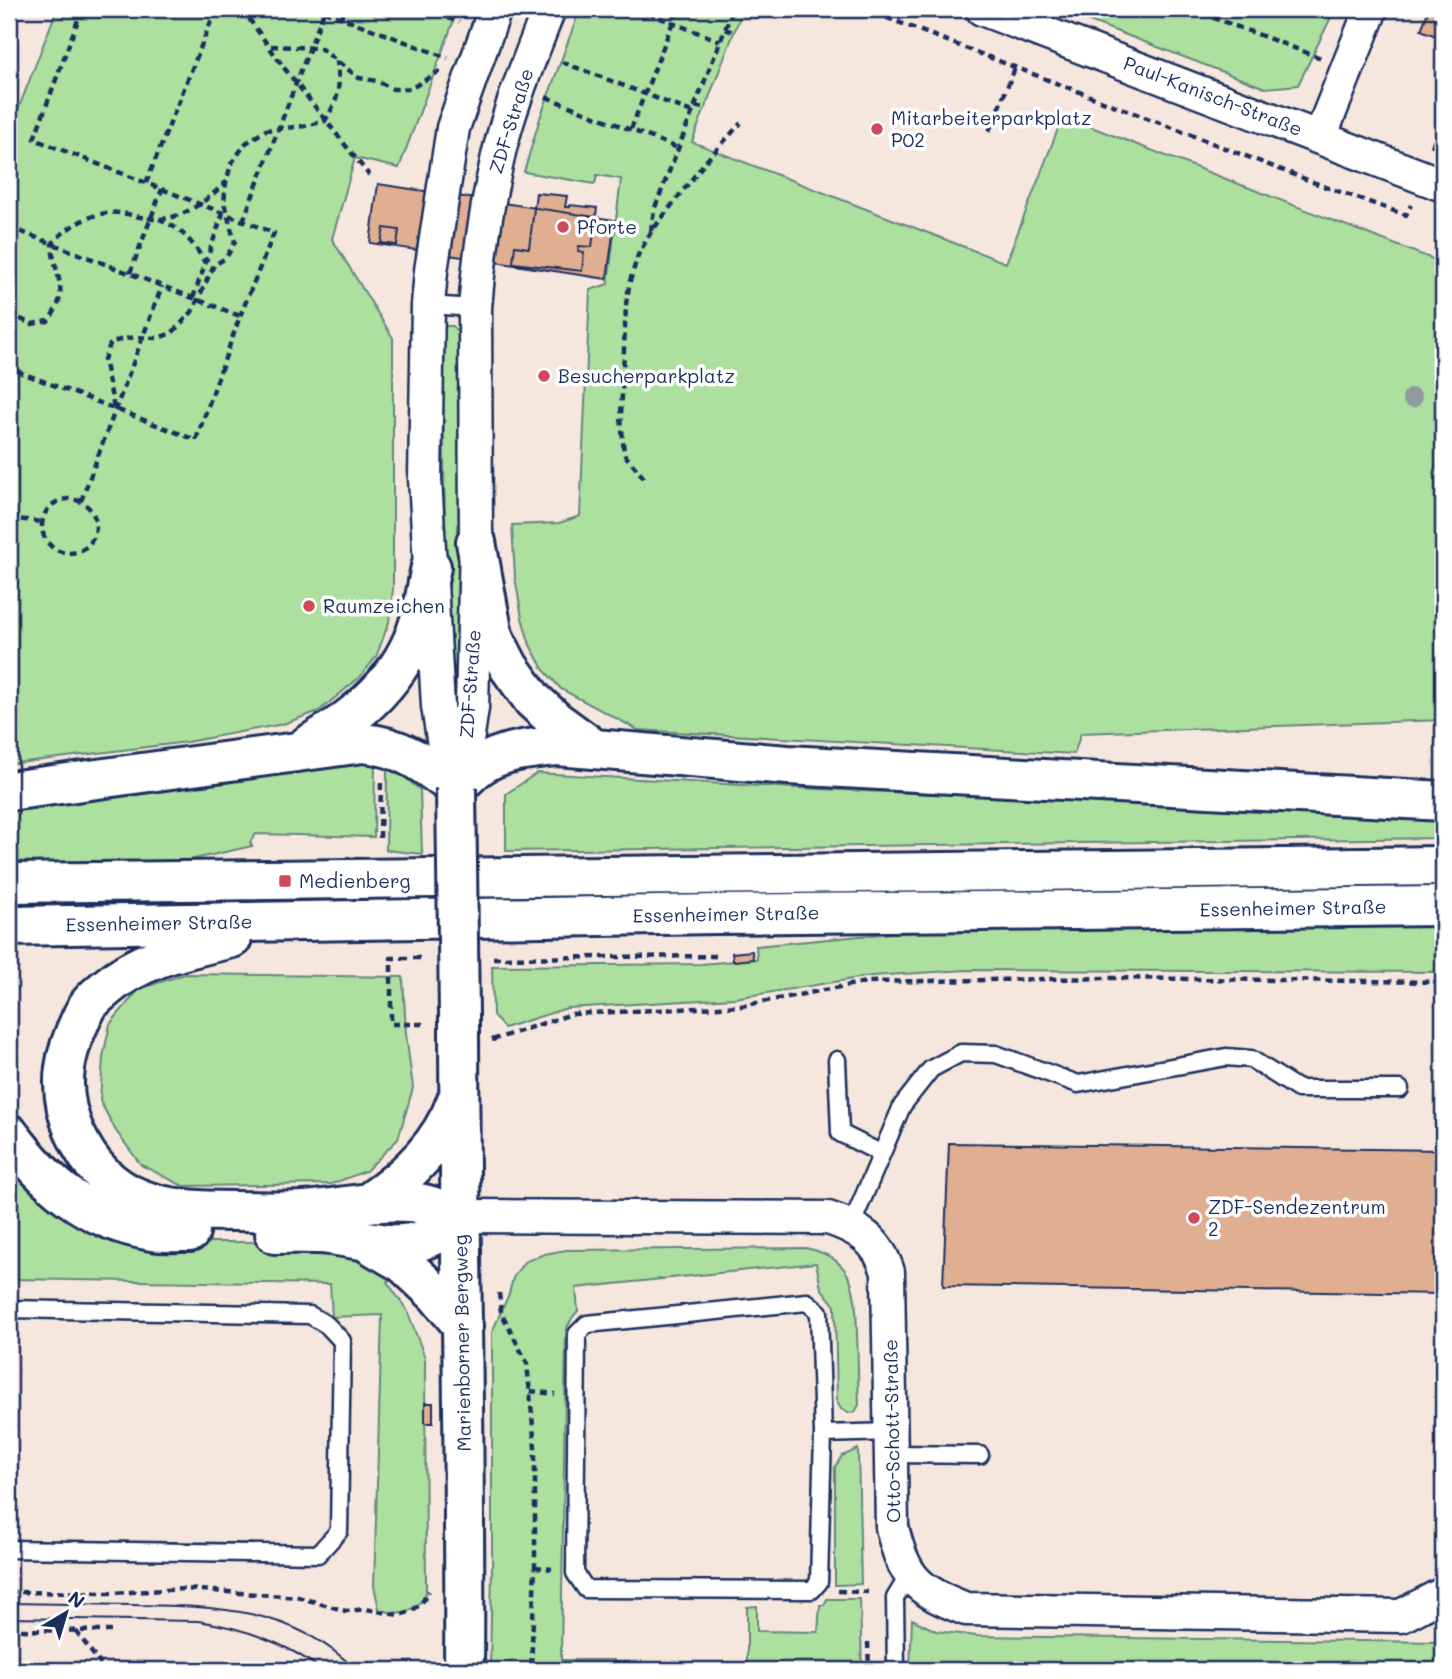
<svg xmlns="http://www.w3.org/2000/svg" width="1452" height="1679" font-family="Mali,sans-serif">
<rect width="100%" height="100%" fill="#f6e7de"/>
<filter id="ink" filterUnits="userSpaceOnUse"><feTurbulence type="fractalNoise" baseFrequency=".0143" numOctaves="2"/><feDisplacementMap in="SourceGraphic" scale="14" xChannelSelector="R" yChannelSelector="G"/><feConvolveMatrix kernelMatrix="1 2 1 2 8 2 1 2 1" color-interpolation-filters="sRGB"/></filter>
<g filter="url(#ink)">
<path fill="#addf9f" stroke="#64877e" stroke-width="2" d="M57,9h401l-59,159 -44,-10 -23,81 61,99v251l-4,33 -13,35 -16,20 -41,34 -36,13 -96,18 -178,22v-657l9,3z
M580,9h163l-51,133 314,121 57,-147 380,147v457l-362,13 -7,21 -436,-24 -77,-41 -18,-20 -13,-24 -8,-27 -7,-41 -3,-52 47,-2 21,-7 10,-226 18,-6 13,-105 -24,-4 -2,9 -71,-12 16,-54z
M1058,9h277l-37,76 -33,3z
M446,326h7l5,6 3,362 -5,6 -9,-1 -4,-315v-52z
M375,761l-1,76 -118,-3 -6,8 2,4 -71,16 -172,3v-57z
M387,768l12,4 21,18 2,64 -36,-4z
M537,773l258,15 648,28v22l-937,13v-57z
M1443,924v48l-476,-2 -96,6 -136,22 -168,10 -63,20 -11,-13 -1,-49 209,-2 56,-5 -1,-13 157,-15z
M185,974l218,3 3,57 7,54 -15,51 -32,32 -35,13 -148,2 -42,-21 -25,-34 -16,-30 3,-44 7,-33 29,-35z
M9,1154l169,88h134l25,4 59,29 -9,7 20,28 18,48 1,235c-9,21 -29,23 -47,16l-5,-23 8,-271 -50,2 -2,-33 -321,-5z
M805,1248c50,9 51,43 52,86 1,24 1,47 2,71l-4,7 -7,1 -7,-4 -4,-7 -2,-96 -14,-18 -5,-25 -240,25 2,23 -6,7 -6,12 -5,330h53v10h-124l2,-105v-233l17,-38 4,-16 11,-16 20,-8 22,-4z
M858,1449l3,135 -26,1v-118l7,-11z
M827,1599h33l2,71h-115v-63l10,-1v25l61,1 2,-27h4z
M912,1619l24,12 41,5 466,6v28h-533z"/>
<path fill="#e0af92" stroke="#1b2f5e" stroke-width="2" d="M1429,9h14v30l-22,-9z
M378,184l237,36 -8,59 -237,-36z
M536,193l31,3 -2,11h5v-2l27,3 -5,39 -13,-1 -1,5 6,1 -2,19 -69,-8 2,-17 14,2z
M384,228l15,2 -2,15 -16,-2z
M752,951l1,8 -20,2 -1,-8z
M949,1143l494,7v144l-500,-8z
M425,1403h8v20h-8z"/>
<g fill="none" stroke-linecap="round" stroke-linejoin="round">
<g stroke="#1b2f5e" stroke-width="21">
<path id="lane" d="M428,305l47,3
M837,1060l3,73 40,20
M851,1226l51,-120 29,-37 30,-16 35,1 82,30 148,-27 25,2 47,30h102
M807,1302l12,10 4,122 -4,148 -7,8 -226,-1 -11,-16 2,-239 10,-10z
M9,1309l301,6 17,10 15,16 -3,190 -21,23 -309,-5
M823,1434l69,-2
M892,1454l88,1
M896,1670l-1,-72 14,-23"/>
</g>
<g stroke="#1b2f5e" stroke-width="37">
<path id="street" d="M982,9l461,176
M1320,137l51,-128
M456,786l-10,-28 -8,-52 -13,-228 3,-173 3,-34 22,-143 42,-119
M456,788l10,-40 6,-40 4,-166 -1,-234c4,-52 12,-105 24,-156 12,-49 32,-96 50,-143
M459,1216l369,2c31,10 50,22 60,54l4,255c12,52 25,63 74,82l435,7 42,-22"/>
</g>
<g stroke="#1b2f5e" stroke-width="44">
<path id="secondary" d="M476,542l17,94 16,31 24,33 23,21 37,27
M308,745c51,-29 95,-66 112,-125 5,-17 7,-35 11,-53
M9,791l354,-48c39,3 63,22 93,45 8,-8 16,-17 25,-23 20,-14 52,-17 76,-19l231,19 655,36
M9,883l1434,-17
M9,926l707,-12 727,-8
M232,938c-45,11 -90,19 -126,50 -7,6 -14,11 -19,19 -23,43 -32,80 -12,126 32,72 89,78 159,78 23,0 46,1 69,0 36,-2 69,-12 106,-9 18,1 34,8 50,14
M459,1015c0,219 7,437 5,655
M9,1134c38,51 78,86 143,97 12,2 26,1 38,1
M371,1201c38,-26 70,-57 86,-101
M275,1234c18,0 37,-1 55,1 55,7 84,24 129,-19
M370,1244l33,19 34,32 26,31"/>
</g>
<path stroke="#1b2f5e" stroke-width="4.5" stroke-dasharray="7 5" stroke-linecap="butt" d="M82,9l-48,130 240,94 -34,83
M242,9l43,60 84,106
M425,9l34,13
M637,9l83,32
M864,9l462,178 80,28 5,-10
M1190,9l131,49
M324,11l124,47
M341,18l3,-9
M725,29l8,3
M271,46l49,2 39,30 18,3 16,8h17l30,-18
M562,62l130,50
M546,97l132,51
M695,106l8,2
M631,129l47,-120
M989,131l26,-63
M1432,147l11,-32
M146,183l70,-174
M159,219c21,8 36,25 46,44
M243,221l81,-210 -6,-2
M9,227l231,89 -44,124 -187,-72
M651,231l3,-21 79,-201
M130,273l32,-84
M193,298l30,-85
M9,314l23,10 16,-3c24,-30 6,-44 4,-77 16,-19 44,-34 68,-31 12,1 27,7 39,6 26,-1 48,-19 66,-36
M114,408l-10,-49 7,-17 23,-5 24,1 14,-5 20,-21 22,-47 12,-7 9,-16 -11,-39 2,-20 5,-19 15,-21 20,-13 39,-4 20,-5c15,-25 15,-31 12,-60
M644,478l-20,-24 -3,-38 5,-112 4,-23 8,-26 13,-23 55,-71 35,-38
M42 526a27 27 0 1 1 54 0a27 27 0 1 1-54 0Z
M81,501l81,-215
M9,518l33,4
M380,838l1,-59
M493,958l227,-2
M423,1024h-32v-66h33
M492,1040l80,-26 169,-8 125,-24 243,-4 334,4
M499,1293l2,19 26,51 8,84v120l-4,103
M530,1391l25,3
M535,1567l17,2
M838,1591l30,1
M9,1592l102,1 74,-4 113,8 48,14 20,-2 32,6 12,-3 11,-8 8,-13
M9,1630l102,1
M76,1631l25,34
M868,1642l1,28"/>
<use href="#lane" stroke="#fff" stroke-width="16"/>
<use href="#street" stroke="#fff" stroke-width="32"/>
<use href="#secondary" stroke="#fff" stroke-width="38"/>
<path stroke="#1b2f5e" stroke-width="2" d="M9,1603c41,1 82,1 123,2 83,1 161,2 224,65
M9,1618l189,3c46,7 87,21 124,49"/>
<g stroke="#1b2f5e" stroke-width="44" stroke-linecap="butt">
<path id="secondary-bridge" d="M456,788l3,227"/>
</g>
<use href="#secondary-bridge" stroke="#fff" stroke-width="38"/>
</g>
<circle fill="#929aa0" cx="1412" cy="398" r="10"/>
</g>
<g fill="#d1495b" stroke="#fff" stroke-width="2.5">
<circle cx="877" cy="129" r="7"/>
<circle cx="563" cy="227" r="7"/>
<circle cx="544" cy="376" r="7"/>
<circle cx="309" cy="606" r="7"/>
<rect x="278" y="874" width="14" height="14" rx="3.5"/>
<circle cx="1194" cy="1218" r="7"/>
</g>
<g text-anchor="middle" stroke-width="7" stroke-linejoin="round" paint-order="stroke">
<g font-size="19" fill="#1b2f5e" stroke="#fff">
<text transform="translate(1213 96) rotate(21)" y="7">Paul-Kanisch-Straße</text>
<text transform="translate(511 121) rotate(-73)" y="7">ZDF-Straße</text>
<text transform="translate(470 684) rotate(-86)" y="7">ZDF-Straße</text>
<text transform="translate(1293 908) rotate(-1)" y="7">Essenheimer Straße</text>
<text transform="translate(726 914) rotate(-1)" y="7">Essenheimer Straße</text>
<text transform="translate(159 923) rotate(-1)" y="7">Essenheimer Straße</text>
<text transform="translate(462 1343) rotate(-91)" y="7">Marienborner Bergweg</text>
<text transform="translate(892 1431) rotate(-91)" y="7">Otto-Schott-Straße</text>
</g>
<g font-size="19" fill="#1b2f5e" stroke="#fff" text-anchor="start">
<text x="891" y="125">Mitarbeiterparkplatz<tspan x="891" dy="22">P02</tspan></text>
<text x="577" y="234">Pforte</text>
<text x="558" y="383">Besucherparkplatz</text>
<text x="323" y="613">Raumzeichen</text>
<text x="299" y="888">Medienberg</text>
<text x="1208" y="1214">ZDF-Sendezentrum<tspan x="1208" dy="22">2</tspan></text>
</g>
</g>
<rect width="1452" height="1679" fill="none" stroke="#fff" stroke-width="35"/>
<rect x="18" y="18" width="1417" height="1644" fill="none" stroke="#1b2f5e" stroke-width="2.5" filter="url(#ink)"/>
<g transform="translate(66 1613) rotate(38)" stroke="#ffffff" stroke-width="5" paint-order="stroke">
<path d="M0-5L12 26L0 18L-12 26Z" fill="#1b2f5e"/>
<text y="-10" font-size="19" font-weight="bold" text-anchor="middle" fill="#1b2f5e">N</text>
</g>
</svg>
